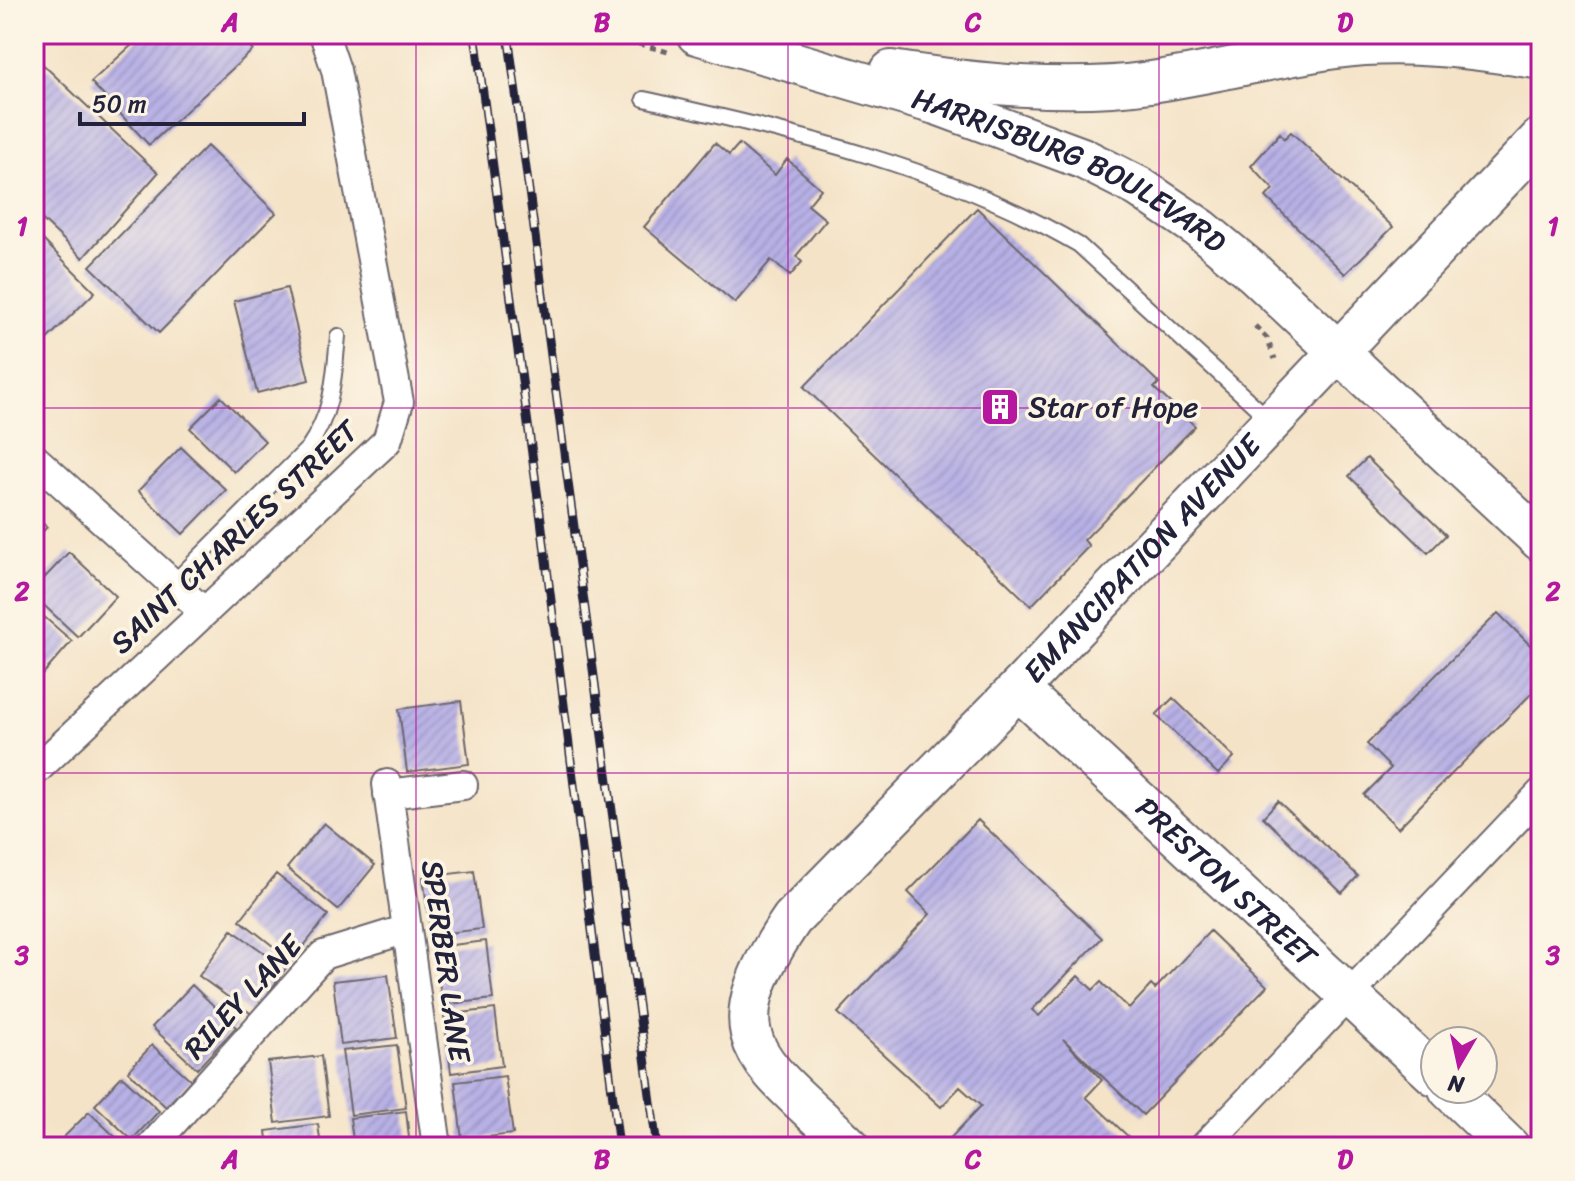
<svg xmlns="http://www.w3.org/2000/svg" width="1575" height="1181" font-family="Sriracha,sans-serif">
<defs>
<pattern id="building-hatch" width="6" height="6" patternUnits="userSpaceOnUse" patternTransform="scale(2)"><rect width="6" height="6" fill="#b7b0e5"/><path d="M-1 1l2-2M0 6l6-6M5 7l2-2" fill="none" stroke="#9d97c5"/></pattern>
</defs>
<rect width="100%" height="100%" fill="#fcf5e5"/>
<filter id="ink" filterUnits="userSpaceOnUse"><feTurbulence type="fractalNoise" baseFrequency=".0125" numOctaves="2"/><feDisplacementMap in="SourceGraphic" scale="16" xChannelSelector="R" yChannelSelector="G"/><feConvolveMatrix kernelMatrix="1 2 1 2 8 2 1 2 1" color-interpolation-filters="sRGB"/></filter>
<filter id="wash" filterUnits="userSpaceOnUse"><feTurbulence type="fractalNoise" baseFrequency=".006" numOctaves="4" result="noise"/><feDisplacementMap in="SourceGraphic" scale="32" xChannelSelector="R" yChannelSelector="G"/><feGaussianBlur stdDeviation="1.8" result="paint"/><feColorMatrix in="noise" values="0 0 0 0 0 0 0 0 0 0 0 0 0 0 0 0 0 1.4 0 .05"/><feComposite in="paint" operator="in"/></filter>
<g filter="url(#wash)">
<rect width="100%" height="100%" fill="#f4e3c7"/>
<g id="blocks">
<path fill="url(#building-hatch)" d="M144,34h95l14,16 -104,95 -58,-63z
M34,56l124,117 -75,85 -49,-46z
M1291,132l102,95 -48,47 -79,-77 7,-8 -22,-23 29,-33 4,6z
M715,143l14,12 10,-11 36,31 12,-16 34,30 -13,16 18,15 -30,36 6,6 -12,14 -19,-16 -36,43 -91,-76z
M207,146l69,67 -117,120 -69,-67z
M977,208l182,175 -5,5 41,38 -111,114 5,6 -58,60 -227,-219z
M34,231l61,61 -61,60z
M287,288l22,92 -52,13 -23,-92z
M221,397l44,44 -31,31 -44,-44z
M181,447l45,43 -43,44 -45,-43z
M1367,458l79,77 -18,18 -79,-77z
M34,516l13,11 -13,14z
M69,552l47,44 -38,41 -44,-41v-7z
M34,608l38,33 -36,41 -2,-1z
M1498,613l43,43v28l-143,144 -34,-33 27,-27 -24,-24z
M1173,698l61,59 -16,17 -62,-59z
M461,701l8,63 -62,8 -8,-63z
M1278,801l80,75 -16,17 -79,-76z
M978,820l124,118 -70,72 7,6 39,-40 15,14 8,-8 28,27 22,-24 4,4 55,-58 57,55 -124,129 -80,-76 39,41 -16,17 47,44 -6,6h-185l39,-41 -21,-19 -19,20 -103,-94 92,-99 -22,-22z
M324,823l51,42 -37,45 -51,-42z
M474,871l8,58 -51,6 -8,-58z
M276,874l52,41 -36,46 -52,-41z
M232,930l54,38 -33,47 -54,-39z
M486,941l7,58 -51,6 -7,-58z
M388,975l9,63 -56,7 -8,-64z
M192,985l44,42 -39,42 -45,-42z
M495,1009l7,57 -51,7 -7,-58z
M152,1045l39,35 -25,27 -38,-36z
M397,1045l9,63 -55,7 -9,-64z
M321,1056l8,60 -53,7 -8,-61z
M122,1076l37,35 -27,29 -37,-35z
M505,1076l8,58 -51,6 -7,-58z
M406,1111l4,36h-56l-4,-29z
M89,1112l37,35h-54l-9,-9z
M318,1124l3,23h-53l-2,-16z
M513,1142l1,5h-25l-1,-2z"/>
</g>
</g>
<g filter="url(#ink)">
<use href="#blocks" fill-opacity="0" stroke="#6c666c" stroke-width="2"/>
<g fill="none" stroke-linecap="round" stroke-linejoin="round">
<g stroke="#6c666c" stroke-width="18">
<path id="lane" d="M644,99c149,34 302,68 435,146l191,175
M172,584l136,-136c25,-36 26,-70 30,-112"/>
</g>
<g stroke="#6c666c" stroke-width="32">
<path id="street" d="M34,458l170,154
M34,772l353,-331 12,-39 -63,-332 -12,-36
M387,784l50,363
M388,794l75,-9
M151,1147l172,-192 84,-26
M1204,1147l337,-354"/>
</g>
<g stroke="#6c666c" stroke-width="44">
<g id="secondary">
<path id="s1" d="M697,34l242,71 143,53 57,29 62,42 52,43 288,269"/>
<path d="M891,71c85,13 175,23 260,11 62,-9 123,-25 185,-34 67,-9 139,0 205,11"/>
<path id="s2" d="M1018,689l417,386"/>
<path d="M1449,1089l60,58"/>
<path id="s3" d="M850,1147c-90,-88 -143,-104 -58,-228l226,-230 523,-551"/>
</g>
</g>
<path stroke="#6c666c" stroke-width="5" stroke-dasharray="6 6" stroke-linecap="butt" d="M604,34l64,18
M1255,326l12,12 8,21"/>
<use href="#lane" stroke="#fff" stroke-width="14"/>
<use href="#street" stroke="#fff" stroke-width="28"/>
<use href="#secondary" stroke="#fff" stroke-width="40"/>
<g stroke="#22223b" stroke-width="9">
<path id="rail" d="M475,34l66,486 78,627
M508,34l149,1113"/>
</g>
<use href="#rail" stroke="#fcf5e5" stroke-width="6" stroke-dasharray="18" stroke-linecap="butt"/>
</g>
</g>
<path fill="none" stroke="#b5179e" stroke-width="2" stroke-opacity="0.55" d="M416,34v1113M788,34v1113M1159,34v1113M34,408h1507M34,773h1507"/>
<defs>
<g id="building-square" transform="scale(2)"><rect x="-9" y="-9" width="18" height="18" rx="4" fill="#b5179e" stroke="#fcf5e5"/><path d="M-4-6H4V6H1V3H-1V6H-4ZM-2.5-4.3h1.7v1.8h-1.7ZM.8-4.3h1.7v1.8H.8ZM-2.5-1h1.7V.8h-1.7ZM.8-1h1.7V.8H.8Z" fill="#fff"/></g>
</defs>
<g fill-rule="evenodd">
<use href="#building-square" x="1000" y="407"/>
</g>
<g text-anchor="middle" stroke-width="7" stroke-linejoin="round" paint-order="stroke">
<g font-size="30" fill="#22223b" stroke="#fcf5e5">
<text dy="10" stroke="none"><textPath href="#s1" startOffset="398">HARRISBURG BOULEVARD</textPath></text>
<text transform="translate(234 537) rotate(-43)" y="10">SAINT CHARLES STREET</text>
<text dy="10" stroke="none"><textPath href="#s3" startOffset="780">EMANCIPATION AVENUE</textPath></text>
<text dy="10" stroke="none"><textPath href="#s2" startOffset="284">PRESTON STREET</textPath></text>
<text transform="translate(446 961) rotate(82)" y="10">SPERBER LANE</text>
<text transform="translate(243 997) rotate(-47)" y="10">RILEY LANE</text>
</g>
<g font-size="30" fill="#22223b" stroke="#fcf5e5" text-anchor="start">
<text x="1028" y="417">Star of Hope</text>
</g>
</g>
<rect width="1575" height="1181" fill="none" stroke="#fcf5e5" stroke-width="88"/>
<g transform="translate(1459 1065) rotate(189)"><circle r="38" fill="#fcf5e5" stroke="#a5a1a1" stroke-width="2"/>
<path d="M0-6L14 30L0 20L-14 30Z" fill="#b5179e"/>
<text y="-12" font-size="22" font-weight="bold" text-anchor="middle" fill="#22223b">N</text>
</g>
<path d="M80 112v12h224v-12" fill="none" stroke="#22223b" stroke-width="4"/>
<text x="92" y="112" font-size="24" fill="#22223b" stroke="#fcf5e5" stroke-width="6" paint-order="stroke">50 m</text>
<rect x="44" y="44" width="1487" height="1093" fill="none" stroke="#b5179e" stroke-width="3"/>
<g font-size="26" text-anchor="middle" font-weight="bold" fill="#b5179e">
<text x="230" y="31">A</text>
<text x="602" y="31">B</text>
<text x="973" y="31">C</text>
<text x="1345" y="31">D</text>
<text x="22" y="235">1</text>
<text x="1553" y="235">1</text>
<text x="22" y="600">2</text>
<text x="1553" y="600">2</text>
<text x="22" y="964">3</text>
<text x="1553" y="964">3</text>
<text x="230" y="1168">A</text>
<text x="602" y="1168">B</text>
<text x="973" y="1168">C</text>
<text x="1345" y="1168">D</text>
</g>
</svg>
